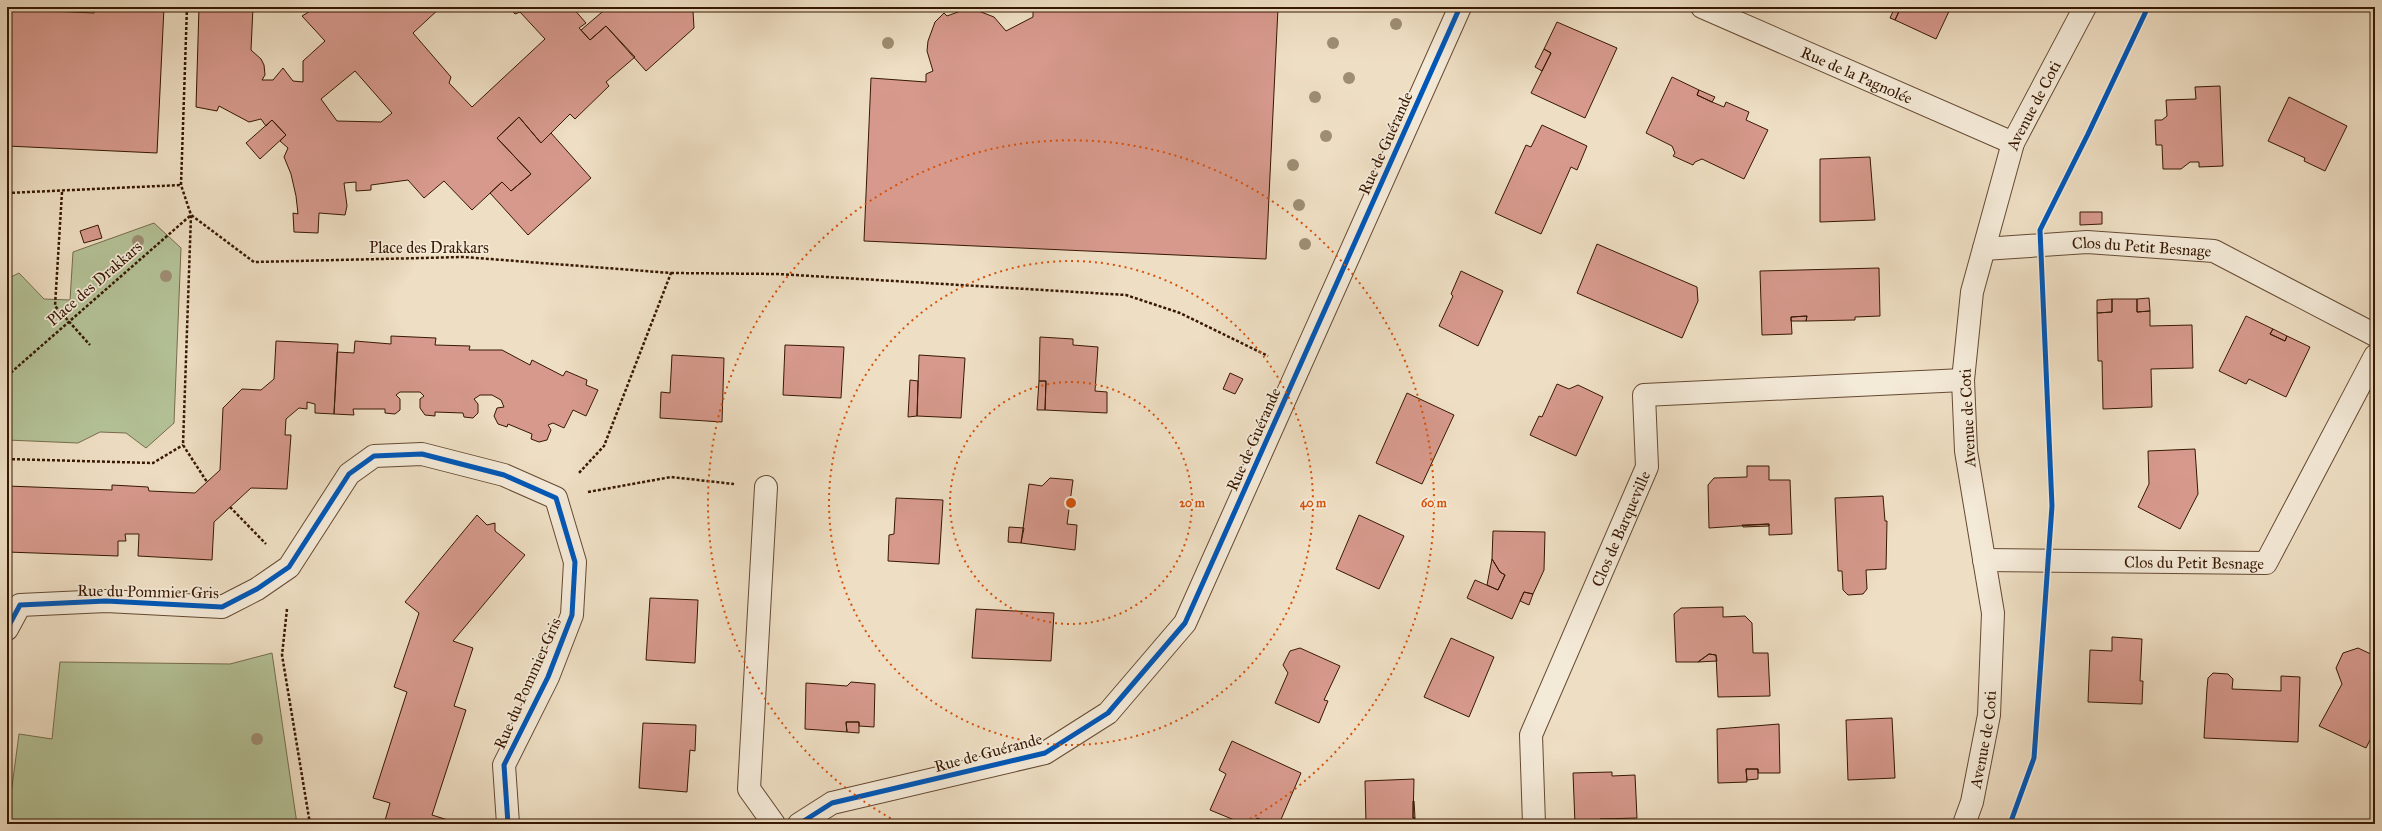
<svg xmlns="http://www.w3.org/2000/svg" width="2382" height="831" font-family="'IM FELL Great Primer',serif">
<rect width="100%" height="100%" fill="#eedec3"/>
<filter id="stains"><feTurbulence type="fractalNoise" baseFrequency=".005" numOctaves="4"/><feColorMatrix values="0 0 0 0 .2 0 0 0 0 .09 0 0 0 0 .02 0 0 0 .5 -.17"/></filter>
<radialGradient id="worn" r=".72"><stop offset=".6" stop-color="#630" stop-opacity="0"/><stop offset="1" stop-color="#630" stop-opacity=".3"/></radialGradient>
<path fill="#b4c297" stroke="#766d4c" d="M154,223l27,25 -7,175 -28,25 -20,-15 -26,-1 -22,11 -71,-3v-161l12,-6 25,26 26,1 3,-48z
M272,653l25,171h-290l12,-90 33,5 8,-77 170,2z"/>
<path fill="#d6998c" stroke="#371802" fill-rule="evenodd" d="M94,7h70l-7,146 -150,-7v-137l87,4z
M199,7h54l-2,43 10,9 3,6 1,10 -3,5h11l10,-12 10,13 10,1v-21l22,-20 -23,-25 10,-6 -2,-3h131l-28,26 38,44 -2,6 23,24 73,-68 -25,-27 -5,2 -6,-7h63l14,16 -7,5 11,12 16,-14 29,31 -29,25 3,4 -34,33 -5,-5 -29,29 -22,-26 -22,21 34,36 -20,17 -9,-9 -30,28 -28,-29 -20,17 -16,-18 -37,5v5l-15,1v-9l-12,1 3,23 -2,9 -26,-2 -1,20 -24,-1 -1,-19 5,1 -2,-18 -5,-22 -7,-17 4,-9 -8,-7 6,-6 -14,-15 -6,6 -5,-7 -12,3 -30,-16 -2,5 -21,-4zM355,71l37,42 -11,9 -44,-1 -16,-22z
M608,7h173l-4,3 -84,1 1,17 -48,43 -40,-45 -16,14 -9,-10z
M1033,7l245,1 -12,251 -402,-18 7,-163 55,4v-8l7,-3 -6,-20 1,-10 7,-19 9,-9 3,3 19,-7 10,1 18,7 12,14 27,-14z
M1895,7h6l-6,13 -5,-2z
M1901,7h50l-15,32 -41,-19z
M1557,22l60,26 -32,70 -54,-25 20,-40 -7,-4z
M1544,49l7,4 -9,18 -7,-4z
M1672,77l27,13 -2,5 15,7 12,5 2,-5 23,10 -3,8 22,10 -24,49 -42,-20 -7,3 -2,3 -20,-9 2,-3 -3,-7 -26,-13z
M2220,86l3,80 -24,1v-5h-9l-9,7h-18l-1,-24h-6l-1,-25h7l5,-4 -1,-16 30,-1 -1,-12z
M1699,90l16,7 -3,5 -15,-7z
M2289,97l58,29 -22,45 -21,-10 1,-3 -37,-17z
M519,117l22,26 10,-10 40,45 -63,57 -38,-42 12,-11 9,9 20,-17 -34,-36z
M272,120l14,15 -26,24 -14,-16z
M1542,125l45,21 -10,24 -6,-3 -30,67 -46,-21 31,-68 5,2z
M1870,157l5,63 -55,2v-63z
M2080,212h22v12l-22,1z
M98,225l4,13 -18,5 -4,-12z
M1597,244l100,43 1,14 -16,37 -105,-45z
M1879,268l1,48 -25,1v3l-49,1 1,-5 -16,1 1,17 -30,1 -2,-64z
M1461,271l42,20 -25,55 -39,-20 14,-30 -2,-2z
M2149,298l1,13 -13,1v-13z
M2112,299h25v13l13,-1v15l42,-1 1,43 -42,1 1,38 -49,2 -1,-48h-4l-1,-48 15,-1z
M2112,299v13l-15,1v-13z
M1807,316l-1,5h-15v-4z
M2246,316l27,13 -3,5 15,7 2,-5 23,11 -24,50 -37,-18 -3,5 -27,-13z
M2273,329l14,7 -2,5 -15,-7z
M391,336l45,2 -1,7 35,1 -1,4h33l28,15 2,-5 31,16 3,-5 21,9 -1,5 12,5 -12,26 -13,-6 -9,18 -11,-5 -5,2 3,5 -4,10 -8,2 -8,-3 1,-5 -24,-10 -1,3 -9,-3 -4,-8 3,-8 7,-1 -3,-7 -9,-5h-12l-6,4 4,5v9l-5,5 -9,-1 -1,-4 -28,-1v4l-10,-1 -5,-7v-9l4,-3 -4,-4h-20l-4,3 4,4v11l-5,4 -10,-1v-4h-32l1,6 -20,-1 3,-62 17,1 1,-12 36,3z
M1040,337l33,2v6l25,2 -3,44 12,1v21l-62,-3 1,-29h-7z
M276,341l62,3 -4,70 -19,-1v-9l-8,-2v7l-8,-1 -13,11 -1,16h6l-4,54 -36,-1 -37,34 -2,38 -74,-4 1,-22h-14l1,7h-8v15l-111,-4v-66l105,4v-5l36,2 1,4 46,2 25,-23 3,-62 19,-19 19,1 13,-11z
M785,345l59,2 -3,51 -58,-3z
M672,355l52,3 -2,64 -62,-4 1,-26 9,1z
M919,355l46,3 -4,60 -44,-2z
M1230,373l13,6 -8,15 -12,-5z
M910,380l8,1 -1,35 -9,1z
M1039,381h7l-1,29h-8z
M1557,384l12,5 9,-4 25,12 -27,59 -46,-21 9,-19 3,1z
M1407,393l47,22 -32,69 -46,-21z
M2195,449l3,45 -18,35 -42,-22 11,-23 -1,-33z
M1747,466h22v14h21l2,54 -23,1v-11l-60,4 -1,-43 6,-7 33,-1z
M1050,478l23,2 -6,44 10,1 -2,25 -54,-7 8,-59 13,2z
M1883,496l2,25h2l-1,48 -20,1 1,19 -4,5 -15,1 -5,-5 -1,-19h-4l-3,-73z
M896,498l47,2 -4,64 -51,-3 1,-26 5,-1z
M477,515l10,10 8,-2v8l30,24 -72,86 20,7 -19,58 12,4 -34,105 19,6 -1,3h-66l6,-21 -17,-5 34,-106 -13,-5 25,-74 -14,-11z
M1359,515l45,21 -25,53 -43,-20z
M1769,524v2l-26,1 -1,-2z
M1009,527l15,1 -3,15 -13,-1z
M1493,531l52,1 -1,38 -11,24 -9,-2 -12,27 -45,-21 8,-18 23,10 7,-15 -5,-3 -8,-13z
M1492,559l8,13 5,3 -7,15 -11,-5z
M1524,592l9,2 -4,11 -9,-4z
M650,598l48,2 -3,63 -49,-3z
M1723,607v10l22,-1 7,7 1,30h15l2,43 -52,1 -2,-42 -7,-1 -11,8h-22l-2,-48 7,-6z
M976,609l78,4 -3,48 -79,-3z
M2112,637l30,2 -2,42h3l-1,23 -54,-2 2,-52 22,1z
M1451,638l43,19 -25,60 -45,-20z
M1300,648l40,18 -16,34 4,1 -9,22 -44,-20 13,-30 -5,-8 7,-14z
M2358,648l15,7 2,6v69l-9,18 -47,-22 23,-42 -6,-16 7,-15z
M1709,654l7,1 1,6 -19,1z
M2213,673l15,1 5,5 -1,10 49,2v-15l19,1 -2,65 -94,-4 3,-50 1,-10z
M851,682l24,2 -1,43 -15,-1v-4h-13l1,10 -42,-3 1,-46 41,3z
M1892,718l3,60 -47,2 -2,-60z
M846,722h13v11l-12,-1z
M643,723l53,2 -1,26 -5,-1 -3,42 -48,-4z
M1779,724l1,49h-22v-4h-12l1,13 -29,1 -1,-54z
M1232,741l69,32 -22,51h-8l-14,-6 -3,6h-10l-34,-14 16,-36 -7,-4z
M1746,769h12v10l-11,1z
M1612,772v4l23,-1 2,43 -37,1v4l-25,1 -2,-51z
M1414,779l-1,39h2v6h-49l-1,-43z
M1413,801h1l1,17h-2z
M1600,819h13l1,4h-14z"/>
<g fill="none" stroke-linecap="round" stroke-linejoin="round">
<g stroke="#654a32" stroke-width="24">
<g id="minor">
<path id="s1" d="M1702,7l311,136"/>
<path id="s2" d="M1984,249l103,-7 127,9 161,84"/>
<path d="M766,487l-17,302 25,35"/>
<path id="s3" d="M1984,560l282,3 109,-207"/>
<path d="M7,629l13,-24 86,-4 116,6 35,-18 32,-22 60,-93 25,-18 48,-2 82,21 52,23 19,64 -3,53 -24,62 -44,88 4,59"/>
<path d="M799,824l33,-21 213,-50 63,-40 77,-90 275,-616"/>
<path id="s4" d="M1534,824l-3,-89 116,-268 -3,-72 319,-15"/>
<path id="s5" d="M1964,824l8,-22 17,-87 4,-102 -27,-162 -3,-71 9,-88 41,-149 72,-136"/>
</g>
</g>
<path stroke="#371802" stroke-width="2.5" stroke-dasharray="3 2" stroke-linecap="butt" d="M187,7l-6,178 10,30 -8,230 24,37
M62,192l-7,114 35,39
M7,193l174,-8
M671,273l107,1 348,21 54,18 88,43
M7,376l184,-161 63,47 210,-5 207,16 -67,173 -26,28
M7,459l146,4 30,-18
M588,492l83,-15 63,7
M230,507l36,37
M287,609l-5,46 28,169"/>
<use href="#minor" stroke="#f4ead8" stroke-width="22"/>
<g stroke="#f4ead8" stroke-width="8">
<path id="cycleway" d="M7,629l13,-24 86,-4 116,6 35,-18 32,-22 60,-93 25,-18 48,-2 82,21 52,23 19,64 -3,53 -24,62 -44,88 4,59
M799,824l33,-21 213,-50 63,-40 77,-90 275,-616
M2010,824l24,-66 18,-252 -12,-276 48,-96 60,-127"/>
</g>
<use href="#cycleway" stroke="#0057b8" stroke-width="5"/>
</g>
<g fill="#9e8d72">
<circle cx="1396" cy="24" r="6"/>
<circle cx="888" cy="43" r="6"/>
<circle cx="1333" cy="43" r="6"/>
<circle cx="1349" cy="78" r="6"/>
<circle cx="1315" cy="97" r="6"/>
<circle cx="1326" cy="136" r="6"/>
<circle cx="1293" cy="165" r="6"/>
<circle cx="1299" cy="205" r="6"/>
<circle cx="138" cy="241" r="6"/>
<circle cx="1305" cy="244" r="6"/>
<circle cx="166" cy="276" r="6"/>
<circle cx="257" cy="739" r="6"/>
</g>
<g fill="none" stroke="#d6520b" stroke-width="2" stroke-dasharray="2 4">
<circle cx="1071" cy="503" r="121"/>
<circle cx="1071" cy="503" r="242"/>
<path d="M901 824A363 363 0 1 1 1241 824"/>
</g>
<g text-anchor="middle" stroke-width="3.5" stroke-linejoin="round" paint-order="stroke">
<g font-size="16" fill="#371802" stroke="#f4ead8">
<text dy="6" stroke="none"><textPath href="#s1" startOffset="169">Rue de la Pagnolée</textPath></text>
<text dy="6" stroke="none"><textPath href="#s5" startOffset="735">Avenue de Coti</textPath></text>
<text transform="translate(1385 143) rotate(-66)" y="6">Rue de Guérande</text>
<text x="429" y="253">Place des Drakkars</text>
<text dy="6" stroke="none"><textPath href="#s2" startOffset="158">Clos du Petit Besnage</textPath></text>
<text transform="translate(94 283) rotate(-41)" y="6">Place des Drakkars</text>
<text transform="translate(1967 418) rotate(-93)" y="6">Avenue de Coti</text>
<text transform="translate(1253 439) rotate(-66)" y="6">Rue de Guérande</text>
<text dy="6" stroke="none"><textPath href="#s4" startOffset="314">Clos de Barqueville</textPath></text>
<text dy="6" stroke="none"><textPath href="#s3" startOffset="210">Clos du Petit Besnage</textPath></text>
<text transform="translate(148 591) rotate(1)" y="6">Rue du Pommier Gris</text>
<text transform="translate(527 683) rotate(-66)" y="6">Rue du Pommier Gris</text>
<text dy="6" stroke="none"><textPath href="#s5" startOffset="87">Avenue de Coti</textPath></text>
<text transform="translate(988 752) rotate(-15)" y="6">Rue de Guérande</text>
</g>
</g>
<circle cx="1071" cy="503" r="6" fill="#d6520b" stroke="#f4ead8" stroke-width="2"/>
<g font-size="12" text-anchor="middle" font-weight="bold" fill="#d6520b" stroke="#f4ead8" stroke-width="3.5" stroke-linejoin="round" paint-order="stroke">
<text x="1192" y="507">20 m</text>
<text x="1313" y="507">40 m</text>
<text x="1434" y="507">60 m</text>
</g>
<rect width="2382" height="831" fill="none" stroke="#eedec3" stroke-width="24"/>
<rect x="8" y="8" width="2366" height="815" fill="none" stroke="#371802" stroke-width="2"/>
<rect x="12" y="12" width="2358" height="807" fill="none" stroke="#371802"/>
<rect width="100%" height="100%" filter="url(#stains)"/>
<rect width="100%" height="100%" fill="url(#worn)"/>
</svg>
